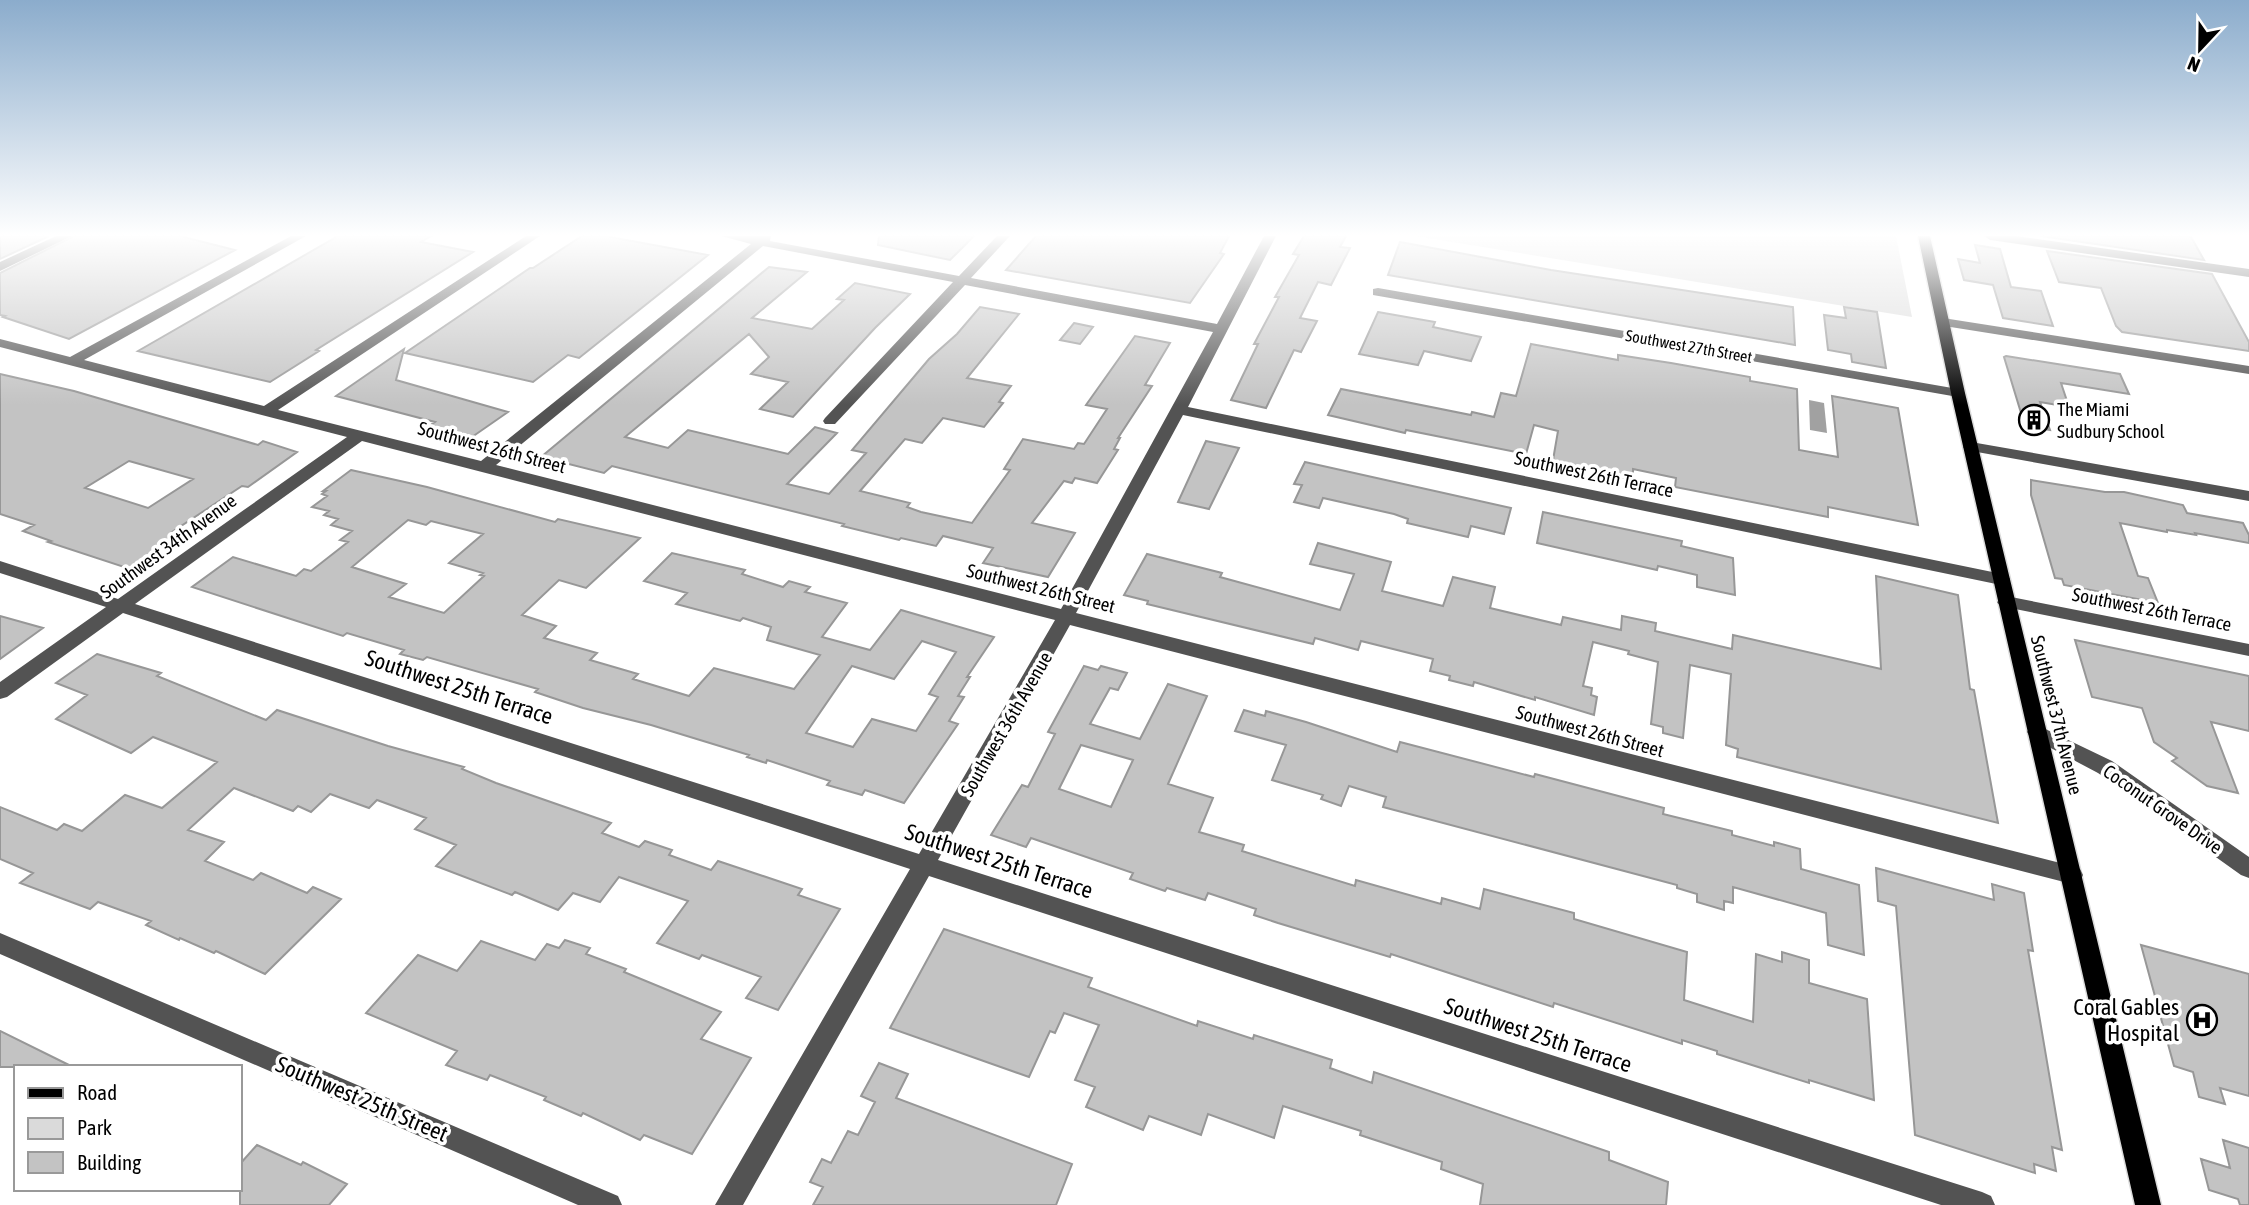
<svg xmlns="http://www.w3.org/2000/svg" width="2249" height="1205" font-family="'Asap Condensed',sans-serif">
<rect width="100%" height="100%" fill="#fff"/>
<path fill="#dadada" d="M1415,236h481l16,81z"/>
<path fill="#a1a1a1" d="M1809,400l15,3 3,30 -17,-3z"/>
<path fill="#c3c3c3" stroke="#979797" stroke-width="2" fill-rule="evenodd" d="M0,236h49l-49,23z
M74,236h106l55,14 -166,89 -66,-22 2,-1 -5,-1v-42z
M338,236h93l-10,6 52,10 -157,98 3,1 -49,31 -132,-31z
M582,236h23l103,19 -129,103 -11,-3 -35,27 -128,-29 125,-85h3z
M879,236h95l-24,24 -72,-15z
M1036,236h193l-9,17 4,1 -34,49 -184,-33z
M1304,236h42l-6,11 10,1 -19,37 -13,-3 -18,36 17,3 -16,31 -7,-2 -28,58 -35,-8 27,-56h-4l25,-47h-4l24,-42 -6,-1z
M2041,236h145l5,1 13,23z
M1400,242l151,28 242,37 2,38 -407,-70z
M1975,245l25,4 11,38 30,4 12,35 -50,-8 -10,-33 -29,-5 -6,-21 22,4z
M2047,251l165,23 37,68v9l-127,-19 -6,-6 -15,-38 -42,-6z
M769,267l38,5 -55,46 60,11 32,-29 -7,-1 18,-16 55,11 -35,34 -82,89 -33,-8 28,-27 -37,-8 18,-17 -20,-23 -124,103 43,11 20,-18 100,24 27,-27 22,6 -50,51 42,10 37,-41 -14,-3 77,-91 28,-25 23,-27 39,7 -52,64 44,8 -12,16 4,1 -19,24 -41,-9 -21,25 -17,-4 -45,52 50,12 -3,4 14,5 51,11 38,-53 -6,-1 19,-30 51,10 4,-6 6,1 23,-35 -21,-4 49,-69 35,7 -25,42 7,1 -34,52h2l-6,11 4,1 -21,33 -22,-5 -3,5 -8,-2 -32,42 43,10 -27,44 -65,-14 10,-15 -50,-12 -7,10 -35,-8 -2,2 -57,-14 2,-2 -232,-58 -8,7 -63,-16z
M1844,307l33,5 9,56 -34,-6 -1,-8 -23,-4 -4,-35 22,3z
M1378,312l57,10 -2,5 48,10 -10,24 -47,-10 -6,14 -59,-11z
M1074,323l19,4 -13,17 -20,-4z
M1531,344l87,16v-5l53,8 79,14v4l47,8 2,61 39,7 -6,-61 66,12 20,117 -90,-18v10l-153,-30 1,-9 -43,-9v11l-30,-6v-3l-50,-11 5,-29 -24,-6 -8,29 -120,-24 -1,3 -77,-18 13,-26 130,26 1,-3 22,5 7,-24 15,3z
M404,349l-8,31 112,32 -36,25 -43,-11 6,-4 -99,-26z
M2006,356l114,18 9,20 -68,-11 8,24 -29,-5 10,28 -25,-4 -21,-69z
M0,374l74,17 184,54 5,-4 34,11 -49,35 -6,-1 -70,46 8,3 -50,34 -82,-27 3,-1 -28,-10 11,-6 -34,-11zM129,461l64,18 -45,29 -63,-20z
M1206,441l33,7 -30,61 -31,-7z
M1305,462l206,46 -7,26 -33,-8 -3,11 -61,-14 1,-4 -14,-5 -71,-16 -4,10 -25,-6 8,-17 -8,-1z
M351,470l76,17 128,35 3,-3 82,19 -54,50 -27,-8 -37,35 34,11 -12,12 53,15 -7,7 48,14 -5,5 56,17 25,-28 80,21 26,-34 -53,-15 4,-13 -28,-9 -3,3 -64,-17 11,-11 -43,-12 28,-28 73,17 -3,4 41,13 6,-6 21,6 -5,5 42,11 -25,34 48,13 31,-40 93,27 -27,40h3l-12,19 6,1 -15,24 9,3 -54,79 -39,-13 -3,5 -35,-10 3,-4 -63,-21 -1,3 -19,-6 2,-2 -98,-30 -68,-17 -48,-16 3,-3 -111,-32 -4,3 -23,-6 4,-4 -57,-17 -4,3 -151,-49 41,-30 63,19 8,-7 7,2 37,-29 -8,-2 12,-9 -21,-6 7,-6 -14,-4 5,-4 -17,-4 15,-11 -5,-2 4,-3h-3zM408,520l18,5 5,-4 52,13 -34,29 34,10 -3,2 4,1 -40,37 -55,-16 17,-13 -54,-17zM922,641l34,11 -27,42 9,3 -22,34 -44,-12 -19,28 -47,-14 46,-67 42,13z
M2031,480l74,12h19l59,13 4,8 56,10 6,12v8l-54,-10 1,2 -29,-5v2l-47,-9 18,53 10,2 10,25 -94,-18 -2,-6 -7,-1 -24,-83z
M1543,512l139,29 -1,5 52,12 2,37 -38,-8v-12l-39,-9 -1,4 -120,-27z
M1318,543l73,19 -9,29 61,15 10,-29 42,10 -5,21 71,17 2,-8 58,13 1,-14 34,7 -1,8 77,18 1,-14 148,34 -5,-93 82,19 12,94 4,1 24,133 -261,-66 1,-8 -12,-4 5,-71 -41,-9 -7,73 -20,-5v-6l-12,-3 7,-62 -30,-8 1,-3 -36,-9 -10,44 9,2 -1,7 6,2 -3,18 -59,-18v3l-61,-18 -1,4 -24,-6 1,-4 -20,-5 3,-12 -72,-18 -3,9 -43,-12 -2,6 -166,-40 1,-3 -24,-6 23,-41 75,19 -2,4 120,33 14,-36 -44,-10z
M0,616l43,12 -43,31z
M2075,640l174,36v55l-38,-9 27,71 -31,-7 -35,-25 5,-3 -23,-16 -12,-34 -50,-11z
M97,654l64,19 -4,3 109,44 11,-10 111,36 76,21 -2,2 34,14 115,40 -9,10 37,14 6,-6 27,9 -3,5 42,15 7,-9 84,28 -4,6 42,14 -62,101 -32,-12 15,-21 -59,-22 -3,4 -42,-16 31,-42 -69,-24 -19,25 -27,-9 -15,17 -43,-18 -3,3 -76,-29 20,-21 -41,-16 11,-11 -49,-18 -8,8 -39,-14 -19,18 -13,-6 -5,5 -59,-23 -46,42 36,12 -19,19 48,19 8,-7 46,20 6,-6 28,12 -76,75 -49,-23 -2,2 -34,-15 -1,2 -33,-15 5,-4 -53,-19 -8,7 -70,-26 13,-10 -33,-14v-52l57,23 7,-6 18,7 43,-36 37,13 55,-46 -64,-25 -22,16 -75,-34 31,-24 -31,-12z
M1084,666l14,4 3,-4 26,7 -9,17 -8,-2 -20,36 50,15 28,-55 39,12 -39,88 45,14 -14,34 45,13 -2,6 113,35 1,-6 85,24 1,-6 38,11 4,-20 90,24v6l113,33 -3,48 69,22 3,-68 26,8v-10l27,8v23l58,16 7,101 -65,-20v3l-92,-29v-3l-35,-11v4l-128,-41 -1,4 -162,-53 -1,3 -112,-34 -24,-8 2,-6 -48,-16 -3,7 -38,-12 -2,3 -35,-12 3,-6 -102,-35 -5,9 -35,-12 31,-50 6,2 27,-53 -7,-2zM1081,745l52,15 -22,47 -52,-18z
M1244,710l21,6 1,-5 40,11 91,30 3,-10 134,35 1,-3 129,34 -1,6 69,17v4l42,11v-4l26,7 1,20 58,16 5,70 -36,-10 -2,-32 -93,-26v16l-9,-2v9l-27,-8v-8l-20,-6v-3l-294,-78 3,-10 -37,-11 -8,20 -20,-7 2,-4 -51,-15 14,-35 -51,-14z
M1876,868l118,32 -2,-16 32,9 9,58 -5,-1 34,200 -10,-3 4,24 -22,-7 1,9 -120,-38 -19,-229 -18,-5z
M944,929l148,49 -4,9 109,39 1,-5 55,18 1,-4 78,25 -2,8 42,15 2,-11 235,80v8l59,22 -2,23h-186l3,-21 -42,-15 1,-7 -82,-27 1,-4 -78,-25 -9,32 -66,-24 -7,21 -52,-19 -6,14 -57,-23 9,-20 -20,-7 24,-55 -35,-12 -9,20 -5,-2 -21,46 -139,-49z
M565,940l25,8 -4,6 40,15 -2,3 97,40 -20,27 50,19 -59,96 -48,-19 -4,5 -57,-27 -2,3 -37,-16 2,-3 -56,-22 -3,5 -41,-15 11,-14 -91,-38 52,-58 39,16 24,-30 54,19 12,-16 12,4z
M2141,945l108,29v122l-29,-8 5,16 -26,-7 -6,-25 -19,-6z
M0,1031l73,36h-73z
M879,1063l29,11 -12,24 176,66 -16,41h-243l10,-18 -13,-5 12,-23 9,4 17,-32 10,4 17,-33 -14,-6z
M2223,1140l26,8v57h-9l-2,-6 -29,-9 -8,-31 29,9z
M257,1145l44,20 2,-3 44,22 -18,21h-89v-41z"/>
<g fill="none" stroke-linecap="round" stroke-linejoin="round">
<g stroke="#dbdbdb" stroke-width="3">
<path id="major" d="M1918,236h12l35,157 196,812h-26l-184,-812z"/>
</g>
<path fill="#535353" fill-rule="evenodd" d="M56,236h16l-72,35v-9z
M291,236h15l-222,124 180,46 262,-170h14l-262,174 203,51 270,-217 -30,-8h50l-1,5 189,35 38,-40h13l-39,42 246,46 47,-88h12l-88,171 819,168 3,4 -9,6 -818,-170 -107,198 996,253 8,3 3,6 -3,6 -8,3 -1002,-259 -132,235 1044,332 9,4 4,9h-54l-1012,-329 -186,329h-28l195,-336 -787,-256 -116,84 -7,2v-17l106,-75 -106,-34v-12l118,38 229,-162 -347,-90v-8l70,18zM763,246l190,36 -128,136 -2,3 2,3h10l130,-139 248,47 -152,277 -565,-144zM362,441l693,179 -136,234 -784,-250z
M1984,236h32l233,33v8l-259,-37z
M1378,288l580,101 7,4 -7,4 -585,-102v-6z
M1943,318l306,48v8l-311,-49v-6z
M1971,442l278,49v10l-283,-51 -3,-3z
M2006,596l243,48v12l-249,-50 -3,-4z
M2037,725l75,36 137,96v21l-8,-3 -143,-102 -68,-36 -3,-5 3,-5z
M0,933l618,263 4,9h-44l-578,-251z"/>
<use href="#major" fill="#000" fill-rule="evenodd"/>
</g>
<linearGradient id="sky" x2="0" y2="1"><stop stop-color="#8baccc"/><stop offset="0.58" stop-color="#fff"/><stop offset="1" stop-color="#fff" stop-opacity="0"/></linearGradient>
<rect width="2249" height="405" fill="url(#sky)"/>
<defs>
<g id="building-ring" transform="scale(1.575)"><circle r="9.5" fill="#fff" stroke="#000" stroke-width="1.5"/><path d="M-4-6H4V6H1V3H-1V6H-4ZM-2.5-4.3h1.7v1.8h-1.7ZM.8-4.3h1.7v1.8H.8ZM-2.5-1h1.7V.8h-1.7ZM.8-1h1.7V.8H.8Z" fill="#000"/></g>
<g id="hospital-ring" transform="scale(1.575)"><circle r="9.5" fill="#fff" stroke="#000" stroke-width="1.5"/><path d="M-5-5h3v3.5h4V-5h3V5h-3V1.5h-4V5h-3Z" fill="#000"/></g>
</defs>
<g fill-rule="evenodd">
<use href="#building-ring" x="2034" y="420"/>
<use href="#hospital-ring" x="2202" y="1020"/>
</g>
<g text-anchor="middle" stroke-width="7" stroke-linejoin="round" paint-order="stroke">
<g font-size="16" fill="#000" stroke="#fff">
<text transform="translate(1689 346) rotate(10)" y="6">Southwest 27th Street</text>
</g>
<g font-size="19" fill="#000" stroke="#fff" text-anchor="start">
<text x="2057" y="416">The Miami<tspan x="2057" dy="22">Sudbury School</tspan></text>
</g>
<g font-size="19" fill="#000" stroke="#fff">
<text transform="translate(492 447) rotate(15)" y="7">Southwest 26th Street</text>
<text transform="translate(1594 474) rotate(12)" y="7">Southwest 26th Terrace</text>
<text transform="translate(168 546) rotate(-36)" y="7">Southwest 34th Avenue</text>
<text transform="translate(1041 588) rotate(14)" y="7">Southwest 26th Street</text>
<text transform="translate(2152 609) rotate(11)" y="7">Southwest 26th Terrace</text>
<text transform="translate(2057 715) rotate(76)" y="7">Southwest 37th Avenue</text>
<text transform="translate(1006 724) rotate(-60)" y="7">Southwest 36th Avenue</text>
<text transform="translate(1590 731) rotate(15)" y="7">Southwest 26th Street</text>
<text transform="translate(2163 809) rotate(35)" y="7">Coconut Grove Drive</text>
</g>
<g font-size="23" fill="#000" stroke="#fff">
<text transform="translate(459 687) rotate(18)" y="8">Southwest 25th Terrace</text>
<text transform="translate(999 861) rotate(18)" y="8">Southwest 25th Terrace</text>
<text transform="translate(1538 1035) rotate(18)" y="8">Southwest 25th Terrace</text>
<text transform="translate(362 1099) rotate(23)" y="8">Southwest 25th Street</text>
</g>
<g font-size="23" fill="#000" stroke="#fff" text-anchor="end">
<text x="2179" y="1015">Coral Gables<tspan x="2179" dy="26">Hospital</tspan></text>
</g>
</g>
<rect x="14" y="1065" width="228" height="126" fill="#ffffff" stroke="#999999" stroke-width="2"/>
<rect x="28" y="1088" width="35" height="10" fill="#000000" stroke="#999999" stroke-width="2"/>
<text x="77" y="1100" font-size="21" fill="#000000">Road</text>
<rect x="28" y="1118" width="35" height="21" fill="#dadada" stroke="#999999" stroke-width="2"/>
<text x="77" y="1135" font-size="21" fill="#000000">Park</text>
<rect x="28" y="1152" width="35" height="21" fill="#c3c3c3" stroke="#999999" stroke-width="2"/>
<text x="77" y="1170" font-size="21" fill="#000000">Building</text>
<g transform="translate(2200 49) rotate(202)" stroke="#ffffff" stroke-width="5" paint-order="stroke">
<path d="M0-5L12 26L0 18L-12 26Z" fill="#000000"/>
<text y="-10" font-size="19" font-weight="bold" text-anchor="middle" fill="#000000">N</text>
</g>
</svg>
